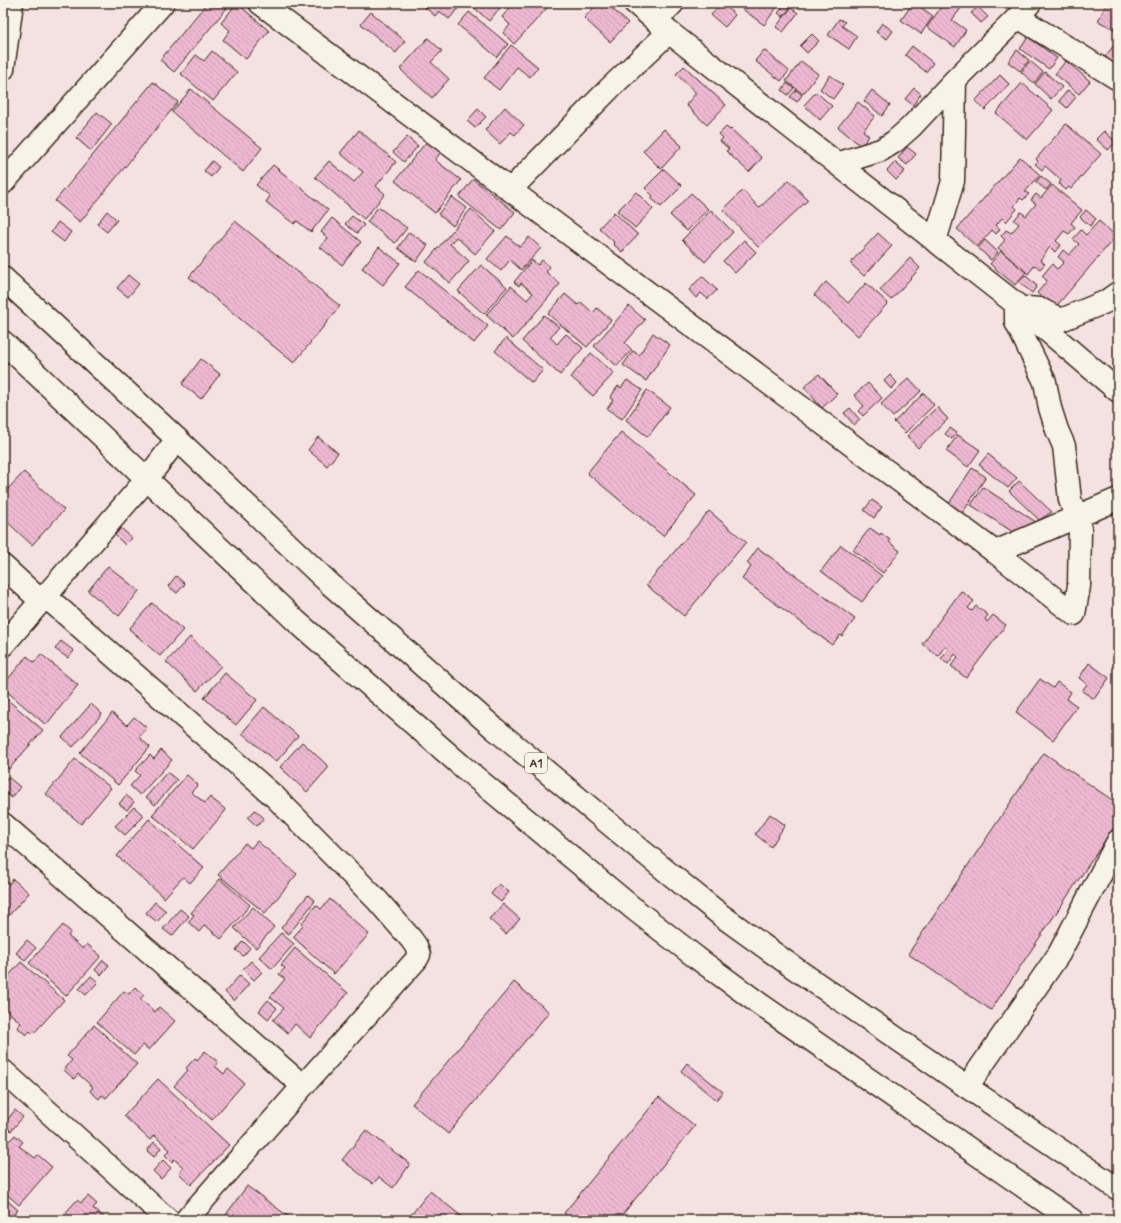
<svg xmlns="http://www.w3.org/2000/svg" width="1121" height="1223" font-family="Mynerve,sans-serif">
<defs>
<pattern id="building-back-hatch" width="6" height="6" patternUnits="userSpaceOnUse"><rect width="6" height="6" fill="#eeb8d1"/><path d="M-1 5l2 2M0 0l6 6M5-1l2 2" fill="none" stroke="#cd9eb3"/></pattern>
</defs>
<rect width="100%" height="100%" fill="#f4e1e1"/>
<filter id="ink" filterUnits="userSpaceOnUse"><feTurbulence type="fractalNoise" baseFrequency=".025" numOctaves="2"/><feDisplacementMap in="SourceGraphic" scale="8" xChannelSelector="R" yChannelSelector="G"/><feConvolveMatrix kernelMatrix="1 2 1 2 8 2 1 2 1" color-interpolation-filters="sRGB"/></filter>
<g filter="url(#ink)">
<path fill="url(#building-back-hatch)" stroke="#3b2a1e" d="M207,3h24l-57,69 -14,-12z
M237,3l32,28 -23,28 -23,-19 7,-10 -9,-7z
M420,3h41l1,1 -13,15 -10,-8 -4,5z
M469,3h35l-15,18z
M514,3h30l4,4 -34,37 -11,-11 7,-8 -8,-8z
M598,3h8l22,20 -18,19 -26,-24z
M722,3l13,12 -10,12 -14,-12z
M744,3h36l-16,22 -23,-17z
M913,3h2l18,13 -12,18 -20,-14z
M944,3h21l-13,17 14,10 -11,17 -28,-20z
M1107,3h11v28l-20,-10z
M785,4l5,4 -7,9 -5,-4z
M978,7l10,10 -7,6 -10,-10z
M791,8l7,5 -15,19 -7,-5z
M371,12l34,29 -9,12 -35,-29z
M469,12l39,32 -11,13 -39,-32z
M839,19l6,3 -3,4 15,10 -8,13 -21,-14z
M882,23l11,8 -6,8 -11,-7z
M812,34l7,7 -12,12 -7,-7z
M1028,37l29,21 -8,11 -29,-20z
M428,38l14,13 -11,11 18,17 -17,19 -32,-29z
M1118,40v29l-14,-11z
M511,45l27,22 -8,10 -13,-10 -18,23 -15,-12z
M912,46l21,17 -7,9 -21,-17z
M764,50l25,21 -8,10 -26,-20z
M1017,50l12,10 -9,11 -12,-9z
M212,51l25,21 -24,29 -32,-27 15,-19 8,6z
M801,61l17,13 -15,20 -17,-13z
M1030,61l13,11 -9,11 -13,-11z
M1066,61l24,20 -11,13 -24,-20z
M684,66l42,39 -19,20 -21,-20 10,-12 -20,-19z
M1045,72l17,15 -11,12 -16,-15z
M830,75l13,10 -10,14 -13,-10z
M1000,75l9,9 -24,26 -10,-9z
M153,82l25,20 -98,120 -25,-21z
M787,83l7,5 -6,7 -6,-5z
M1022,83l31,27 -26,30 -31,-27z
M914,88l7,6 -8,11 -8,-6z
M191,89l71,59 -19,24 -71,-60z
M796,90l6,5 -5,7 -7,-5z
M872,90l18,15 -8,11 -18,-15z
M1068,90l8,7 -9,11 -8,-7z
M816,92l16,14 -12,14 -16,-15z
M858,102l17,14 -12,15 6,5 -8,10 -23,-19z
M505,107l19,18 -9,10 -4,-3 -11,12 -15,-14z
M478,109l8,8 -11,11 -8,-7z
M97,112l15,12 -21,27 -15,-13z
M1118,117v11l-5,-5z
M1066,124l35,30 -30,35 -2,-2 -3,3 -7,-6 2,-4 -16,-14 -3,4 -7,-6 3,-3 -2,-2z
M726,127l4,3 1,-1 31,29 -13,14 -23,-21 3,-2 -9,-8 3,-3 -4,-4z
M664,129l18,17 -21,23 -18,-18z
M359,130l37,32 -20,24 9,8 -21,25 -49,-42 14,-16 25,21 9,-10 -23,-19z
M1104,131l12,11 -8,8 -12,-11z
M407,137l11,9 -14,16 -11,-10z
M427,141l14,11 -6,8 26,20 -26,33 -40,-32z
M907,147l9,7 -9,11 -9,-7z
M1020,157l20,18 -15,17 4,2 -6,6 -3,-2 -6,8 3,3 -11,13 -4,-4 -6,7 4,4 -4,5 -4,-4 -15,17 -20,-18z
M212,161l7,6 -8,10 -7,-6z
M895,162l10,9 -9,9 -9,-9z
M273,165l55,45 -17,22 -14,-11 -3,3 -28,-22 4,-6 -14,-11z
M664,169l18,17 -21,21 -10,-9 2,-2 -8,-8z
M1041,176l10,8 -5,6 -10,-8z
M473,179l42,33 -14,18 -42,-33z
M789,180l19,20 -50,47 -35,-37 20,-20 16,18z
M1052,185l30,25 -11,13 4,4 -6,7 -5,-3 -8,10 5,4 -6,7 -5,-5 -10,13 5,4 -5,5 -5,-4 -7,9 -30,-26 7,-8 -4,-4 5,-6 5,3 8,-9 -5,-4 7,-8 5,4 10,-12 -5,-4 5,-6 5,4z
M636,192l17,17 -18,19 -18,-17z
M691,193l17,16 -21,22 -17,-16z
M452,197l15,11 -14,18 -15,-12z
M378,207l29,21 -12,15 -28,-21z
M471,209l24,22 -20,23 -19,-17 -6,7 19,17 -19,22 -24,-21z
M711,210l22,22 -28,30 -23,-22z
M1086,210l10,9 -6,7 -10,-9z
M107,211l10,9 -10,12 -10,-8z
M614,212l24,23 -16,17 -9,-8 1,-2 -15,-14z
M352,216l12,9 -7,8 -12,-9z
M332,218l29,24 -19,23 -22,-18 8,-9 -7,-6z
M235,221l105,85 -46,57 -105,-86z
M1099,221l17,15 -62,73 -17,-16 10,-12 -5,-5 10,-12 5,5 7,-7 -6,-5 5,-7 6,5 10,-11 -6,-5 8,-9 5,5z
M58,222l13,10 -7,10 -13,-10z
M409,232l19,13 -12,17 -18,-14z
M878,233l14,13 -28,30 -14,-13z
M507,236l13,11 9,-10 12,11 -20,22 -11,-10 -9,11 -14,-12z
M744,240l12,12 -21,21 -12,-12z
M985,240l13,12 -7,8 -13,-12z
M379,247l21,16 -17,22 -21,-17z
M1001,251l25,21 -11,13 -25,-21z
M910,258l10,10 -29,32 -11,-10z
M532,260l6,5 4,-5 8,7 -4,5 14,12 -47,55 -27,-24 25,-29 16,14 6,-7 -12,-10 -2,3 -5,-4z
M481,265l26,22 -23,27 -26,-23z
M419,270l69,56 -14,17 -69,-56z
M128,275l11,9 -11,13 -11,-9z
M1025,275l12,11 -5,7 -13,-11z
M702,276l15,14 -9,9 -7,-6 -5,5 -7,-8z
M826,282l22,21 18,-20 22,20 -30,33 -44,-41z
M565,294l13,11 3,-3 12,11 4,-5 14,12 -24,27 -39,-33z
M629,306l16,14 -20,23 7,7 -15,16 -23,-20z
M544,315l15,12 -9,10 7,7 9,-10 17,14 -23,27 -38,-34z
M653,333l17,12 -24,36 -23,-16 10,-14 6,4z
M506,338l37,32 -11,13 -37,-32z
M591,353l23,20 -21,23 -22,-19z
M201,359l19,15 -19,25 -19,-15z
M819,374l18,20 -15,14 -18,-21z
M890,375l7,8 -6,6 -7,-8z
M909,378l12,13 -28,26 -12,-13z
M627,380l15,10 -20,29 -15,-10 6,-9 -3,-2 8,-12 3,2z
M868,383l14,15 -19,18 -5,-5 6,-5 -10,-11z
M647,390l23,17 -22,30 -22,-17z
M924,393l10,12 -29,28 -11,-11z
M937,407l11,12 -30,29 -11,-12z
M850,408l10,12 -6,5 -10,-12z
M950,428l7,5 -5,6 -7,-5z
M621,432l75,63 -33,41 -76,-63z
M958,435l22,15 -12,17 -22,-16z
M318,437l20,16 -11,13 -19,-16z
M988,454l29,24 -9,10 -29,-23z
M972,468l14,9 -27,41 -13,-10z
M24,472l40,38 -32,35 -29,-27v-24z
M1019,481l33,31 -13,8 -30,-29z
M983,487l53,35 -20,12 -45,-29z
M872,500l10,7 -8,11 -10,-8z
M709,511l37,31 -62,74 -38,-31z
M121,528l11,10 -7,7 -10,-10z
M870,528l10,7 1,-2 9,7 -1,2 11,9 -17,22 -30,-23z
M841,545l41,31 -20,26 -41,-31z
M758,548l97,71 -13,17 -2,-1 -8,10 -90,-66 9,-12 -4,-4z
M108,566l31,25 -20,25 -31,-25z
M176,576l9,8 -8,9 -9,-7z
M961,591l13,10 -6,7 4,3 4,-5 12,9 -3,4 2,3 6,-7 13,10 -40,53 -15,-12 7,-9 -3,-3 -7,10 -7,-5 7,-10 -3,-3 -7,10 -16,-12z
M152,603l31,27 -23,26 -31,-27z
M190,637l31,29 -24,25 -31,-29z
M61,641l13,10 -6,7 -13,-9z
M41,654l37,31 -32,40 -43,-37v-3l24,-29 7,6z
M1089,663l20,15 -15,21 -12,-8 5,-7 -8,-6z
M225,673l32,27 -21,25 -32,-27z
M1040,679l13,9 4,-6 14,10 -4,7 10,7 -24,34 -37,-28z
M3,696l40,34 -34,39 -6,-5z
M91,704l11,10 -29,33 -11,-10z
M264,707l34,29 -22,26 -34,-29z
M112,713l15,12 7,-8 13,11 -8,9 11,10 -32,38 -38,-32z
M302,742l27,25 -22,25 -27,-25z
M161,750l11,10 -32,35 -10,-9 10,-11 -5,-4 15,-16 4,4z
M1044,753l74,51v17l-127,189 -83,-56z
M75,759l36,29 -30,36 -35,-30z
M167,772l10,8 -22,25 -9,-8z
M187,775l11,10 -7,7 14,11 5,-6 16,13 -33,39 -41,-34z
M8,777l12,10 -8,11 -9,-7v-7z
M126,795l8,7 -7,8 -8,-6z
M134,807l10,9 -19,19 -10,-9z
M255,810l9,8 -7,8 -9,-8z
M770,814l15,11 -14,22 -16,-13z
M149,819l55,49 -14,15 -7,-6 -19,21 -47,-42z
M257,841l40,33 -32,39 -47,-38 27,-32 6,5z
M3,879l6,5 4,-5 16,14 -26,29z
M220,879l30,26 -29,34 -16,-14 -6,7 -11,-10 6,-7 -3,-2z
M499,884l10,8 -8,10 -10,-8z
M308,895l7,6 -26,33 -8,-6z
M330,899l39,35 -35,40 -41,-37 10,-11 -2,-2 15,-19 5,4z
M155,902l11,9 -9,11 -11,-9z
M503,904l17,15 -14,15 -17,-15z
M253,907l21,20 -18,21 -22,-20z
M180,909l9,7 -17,20 -9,-7z
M63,925l8,7 -3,4 15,13 4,-5 14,12 -35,40 -37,-33z
M281,933l13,11 -22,25 -13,-12z
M27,940l9,8 -11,12 -9,-7z
M243,941l7,7 -7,8 -7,-6z
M295,948l53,45 -38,45 -15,-14 -7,9 -15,-13 11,-12 -14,-11 15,-18 -6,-5 6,-6 -4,-3z
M103,960l6,5 -8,10 -6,-5z
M251,961l11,11 -8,8 -11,-11z
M21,962l43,38 -31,34 -3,-3 -4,4 -9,-8 4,-4 -15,-13 -3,3v-31z
M240,975l9,9 -15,17 -9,-9z
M91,976l7,6 -12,13 -7,-6z
M514,982l35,30 -101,122 -36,-30z
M135,987l9,8 -4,4 15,13 4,-5 16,14 -26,29 -6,-5 -9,10 -37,-33 27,-31 5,3z
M268,1000l9,8 -9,11 -9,-8z
M94,1025l43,39 -31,34 -4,-3 -3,4 -9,-8 3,-4 -15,-13 -4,5 -10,-9 8,-10 -5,-4z
M205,1051l13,11 -3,4 9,8 4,-5 16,14 -32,37 -38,-34 14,-16 -2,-2 9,-10 2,2z
M687,1063l36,29 -7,8 -35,-29z
M158,1079l71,66 -38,40 -12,-12 4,-6 -9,-8 -2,3 -7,-7 5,-5 -16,-15 -4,5 -26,-24z
M659,1097l36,29 -77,94h-46l-8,-7z
M15,1110l8,7 -12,14 -7,-7z
M366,1130l44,34 -17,24 -14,-11 -6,7 -31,-24z
M15,1135l8,7 -4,4 16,12 3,-3 14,12 -33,38 -16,-14v-51l4,3z
M154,1142l7,6 -7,9 -7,-6z
M163,1160l8,8 -10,11 -8,-8z
M247,1186l46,34h-71z
M430,1191l36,29h-59z
M88,1196l9,8 -4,4 14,12h-48l18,-20 4,3z
M3,1197l15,13 -10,10h-5z"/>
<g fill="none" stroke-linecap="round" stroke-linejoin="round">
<g stroke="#3b2a1e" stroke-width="25">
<path id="street" d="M260,3l735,549 79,62 5,-28 1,-57 -3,-12 -7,-17 -6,-54 -7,-16 -7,-22 -5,-26 -29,-60v-18
M635,3l34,29 347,272 102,87
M1018,17l100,62
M656,21l17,-18
M3,69l9,-66
M837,164l44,-14 13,-8 17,-15 44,-47 63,-63 12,-14
M3,183l160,-180
M510,190l100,-102 59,-56
M935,241l18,-60 2,-101
M1027,308l13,1 21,11 44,-18 13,-9
M995,552l123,-53
M3,566l38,35
M45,596l230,201 102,103 34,39 5,7 3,9 -3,5 -113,126 -117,134
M3,645l144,-166 30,-40
M3,824l300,262
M3,1071l165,149
M967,1087l92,-133 59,-113"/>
</g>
<g stroke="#3b2a1e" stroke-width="25">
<path id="highway" d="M3,278l174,161 153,145 165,145 170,141 57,46 68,49 177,122 151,102
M3,342l293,279 167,146 171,142 63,49 64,47 311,215"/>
</g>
<use href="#street" stroke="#f7f3e8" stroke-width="22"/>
<use href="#highway" stroke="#f7f3e8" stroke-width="22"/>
</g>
</g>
<g text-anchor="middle" stroke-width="3.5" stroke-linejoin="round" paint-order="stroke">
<rect fill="#f7f3e8" stroke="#73665b" stroke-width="1" x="525" y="753" width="22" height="20" rx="3"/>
<g font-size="12" font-weight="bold" fill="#3b2a1e">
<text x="536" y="767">A1</text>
</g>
</g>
<rect width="1121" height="1223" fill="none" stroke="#f7f3e8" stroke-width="16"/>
<rect x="8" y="8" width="1105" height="1207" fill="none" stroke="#3b2a1e" stroke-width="1.5" filter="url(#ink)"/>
</svg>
